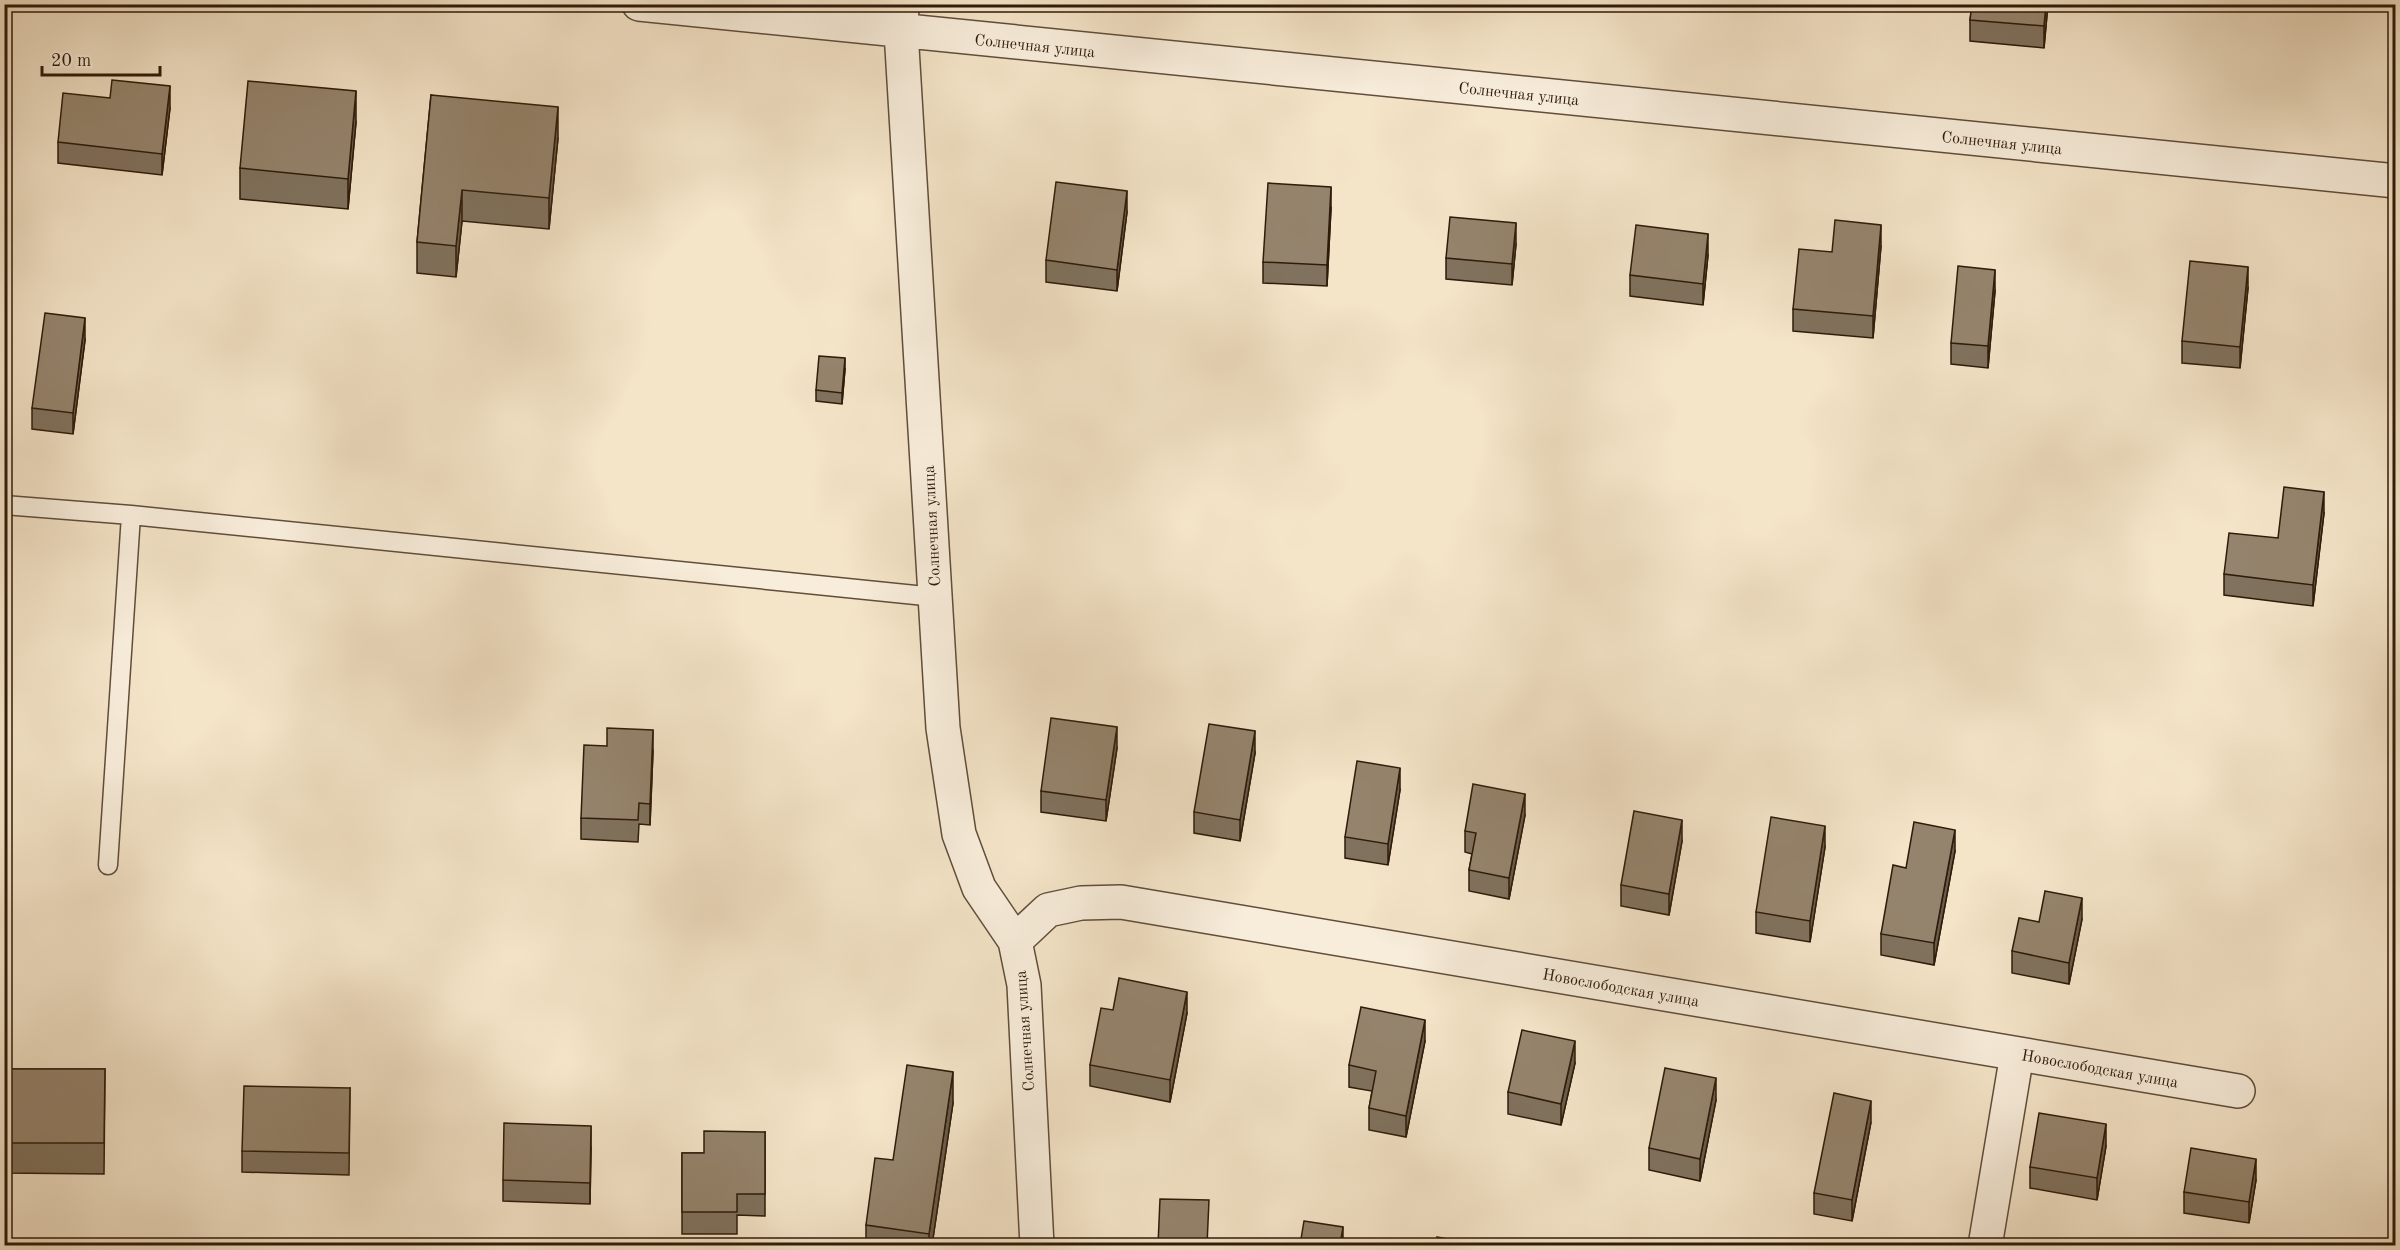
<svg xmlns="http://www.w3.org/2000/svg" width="2400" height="1250" font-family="'Old Standard TT',serif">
<rect width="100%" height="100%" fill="#f4e4c8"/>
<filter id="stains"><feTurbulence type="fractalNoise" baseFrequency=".00333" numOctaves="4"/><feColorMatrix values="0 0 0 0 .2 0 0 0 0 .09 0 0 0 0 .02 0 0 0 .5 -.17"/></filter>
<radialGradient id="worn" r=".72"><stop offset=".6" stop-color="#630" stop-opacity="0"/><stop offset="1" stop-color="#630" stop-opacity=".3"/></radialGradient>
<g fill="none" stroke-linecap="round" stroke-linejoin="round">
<g stroke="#604d3a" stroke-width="21">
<path id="service" d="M4,505l127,10 804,82
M108,865l23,-350"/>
</g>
<g stroke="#604d3a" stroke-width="36">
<path id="minor" d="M639,4l1757,177
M902,4l-1,27 42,697 16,106 20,54 36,53 9,44 13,261
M1015,941l33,-31 33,-7 40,-1 1117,189
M1985,1246l32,-192"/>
</g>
<use href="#service" stroke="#f8eddb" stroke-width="18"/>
<use href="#minor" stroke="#f8eddb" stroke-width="33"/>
</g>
<path fill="#80725e" stroke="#2e1b0a" stroke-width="1.5" d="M1972,4h76l-4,44 -74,-7v-21z
M431,95l127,43 -9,91 -87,-8 -6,56 -39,-4v-31z
M170,108l-8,67 -104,-12v-21z
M356,122l-8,87 -108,-10v-31z
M1331,208l-4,78 -64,-3v-21z
M1127,212l-10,79 -71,-9v-22z
M1516,244l-4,41 -66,-6v-21z
M1881,246l-8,92 -80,-7v-22l39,-57z
M1708,255l-5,50 -73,-9v-21z
M2248,288l-8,80 -58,-5v-22z
M1995,291l-7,77 -37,-4v-21z
M85,340l-12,94 -41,-5v-21z
M845,369l-3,35 -26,-3v-11z
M2324,513l-11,93 -89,-11v-21l54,-36z
M1117,748l-11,73 -65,-9v-21z
M653,751l-3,74 -11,-1 -1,18 -57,-3v-21z
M1255,753l-15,88 -46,-8v-21z
M1400,790l-12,75 -43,-7v-21z
M1525,815l-16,84 -40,-8v-21l3,-16 -7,-2v-21z
M1682,841l-13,74 -48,-9v-21z
M1825,847l-15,95 -54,-9v-21z
M1955,851l-21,114 -53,-10v-21l25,-66z
M2082,919l-13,65 -57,-11v-22l27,-29z
M1113,1010l74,3 -17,89 -80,-16v-21z
M1425,1041l-19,96 -37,-7v-22l3,-17 -23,-4v-22z
M1575,1063l-14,62 -53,-11v-22z
M4,1069h101l-1,105 -100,-1z
M350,1088l-1,87 -107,-3v-21z
M1716,1100l-16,81 -51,-11v-22z
M953,1103l-21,142h-66v-20l27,-65z
M1871,1122l-19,99 -38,-7v-21z
M765,1132v84l-28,-1v19h-55v-81h22z
M2106,1146l-9,54 -67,-12v-21z
M591,1147l-1,57 -87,-3v-21z
M2256,1180l-7,43 -65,-10v-21z"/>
<path fill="#685c4c" stroke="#2e1b0a" stroke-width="1.5" d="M2046,4h2l-4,44v-22z
M170,86v22l-8,67v-21z
M356,91v31l-8,87v-30z
M558,107v31l-9,91v-31z
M1331,187v21l-4,78v-21z
M462,190v31l-6,56v-31z
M1127,191v21l-10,79v-21z
M1516,223v21l-4,41v-21z
M1881,225v21l-8,92v-22z
M1708,234v21l-5,50v-21z
M2248,267v21l-8,80v-21z
M1995,270v21l-7,77v-22z
M85,318v22l-12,94v-21z
M845,358v11l-3,35v-11z
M2324,492v21l-11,93v-21z
M1117,727v21l-11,73v-21z
M653,730v21l-3,74v-21z
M1255,731v22l-15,88v-21z
M1400,768v22l-12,75v-21z
M1525,794v21l-16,84v-21z
M1682,820v21l-13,74v-21z
M1825,826v21l-15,95v-21z
M1955,830v21l-21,114v-22z
M2082,898v21l-13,65v-21z
M1187,992v21l-17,89v-22z
M1425,1020v21l-19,96v-21z
M1575,1041v22l-14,62v-21z
M953,1072v31l-21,142h-3v-11z
M1716,1078v22l-16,81v-22z
M1871,1101v21l-19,99v-21z
M2106,1124v22l-9,54v-22z
M591,1126v21l-1,57v-21z
M2256,1159v21l-7,43v-21z
M1343,1227v18h-3z"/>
<path fill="#95846d" stroke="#2e1b0a" stroke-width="1.5" d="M1972,4h74l-2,22 -74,-6z
M112,80l58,6 -8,68 -104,-12 5,-49 47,5z
M248,81l108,10 -8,88 -108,-11z
M431,95l127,12 -9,91 -87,-8 -6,56 -39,-4z
M1056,182l71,9 -10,79 -71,-10z
M1268,183l63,4 -4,78 -64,-3z
M1450,217l66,6 -4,41 -66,-6z
M1835,220l46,5 -8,91 -80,-7 6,-60 33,3z
M1636,225l72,9 -5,50 -73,-9z
M2190,261l58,6 -8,80 -58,-6z
M1958,266l37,4 -7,76 -37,-3z
M45,313l40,5 -12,95 -41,-5z
M819,356l26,2 -3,35 -26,-3z
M2284,487l40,5 -11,93 -89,-11 5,-41 49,5z
M1051,718l66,9 -11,73 -65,-9z
M1209,724l46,7 -15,89 -46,-8z
M607,728l46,2 -3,74 -11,-1 -1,17 -57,-2 3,-73 23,1z
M1357,761l43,7 -12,76 -43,-7z
M1473,784l52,10 -16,84 -40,-8 7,-37 -11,-2z
M1634,811l48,9 -13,74 -48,-9z
M1771,817l54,9 -15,95 -54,-9z
M1914,822l41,8 -21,113 -53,-9 12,-69 13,3z
M2045,891l37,7 -13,65 -57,-12 7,-33 20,4z
M1119,978l68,14 -17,88 -80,-15 11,-57 12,2z
M1361,1007l64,13 -19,96 -37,-8 7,-37 -27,-6z
M1522,1030l53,11 -14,63 -53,-12z
M907,1065l46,7 -24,162 -63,-9 9,-67 18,2z
M1665,1068l51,10 -16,81 -51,-11z
M4,1069h101l-1,74h-100z
M244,1086l106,2 -1,65 -107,-2z
M1834,1093l37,8 -19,99 -38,-7z
M2039,1113l67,11 -9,54 -67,-11z
M504,1123l87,3 -1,57 -87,-3z
M704,1131l61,1v62h-28v18h-55v-59h22z
M2191,1148l65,11 -7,43 -65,-10z
M1160,1199l49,1 -2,45h-49z
M1304,1221l39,6 -3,18h-40z
M1437,1237l43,8h-44z"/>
<g text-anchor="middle" stroke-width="4.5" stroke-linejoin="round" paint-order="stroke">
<g font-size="16" fill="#2e1b0a" stroke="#f8eddb">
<text transform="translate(1035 45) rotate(6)" y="6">Солнечная улица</text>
<text transform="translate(1519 93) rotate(6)" y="6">Солнечная улица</text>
<text transform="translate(2002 142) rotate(6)" y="6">Солнечная улица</text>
<text transform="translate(931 526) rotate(-93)" y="6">Солнечная улица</text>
<text transform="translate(1621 987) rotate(10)" y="6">Новослободская улица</text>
<text transform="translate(1024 1031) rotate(-94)" y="6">Солнечная улица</text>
<text transform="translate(2100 1068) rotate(10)" y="6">Новослободская улица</text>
</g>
</g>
<rect width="2400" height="1250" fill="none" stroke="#f4e4c8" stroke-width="24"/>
<rect x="6" y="6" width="2388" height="1238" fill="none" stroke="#2e1b0a" stroke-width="3"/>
<rect x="12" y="12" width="2376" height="1226" fill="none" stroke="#2e1b0a" stroke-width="1.5"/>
<path d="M42 66v9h118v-9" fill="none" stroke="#2e1b0a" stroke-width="3"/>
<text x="51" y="66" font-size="18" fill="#2e1b0a" stroke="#f8eddb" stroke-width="4.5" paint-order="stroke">20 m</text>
<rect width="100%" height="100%" filter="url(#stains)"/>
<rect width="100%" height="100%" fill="url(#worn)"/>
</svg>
